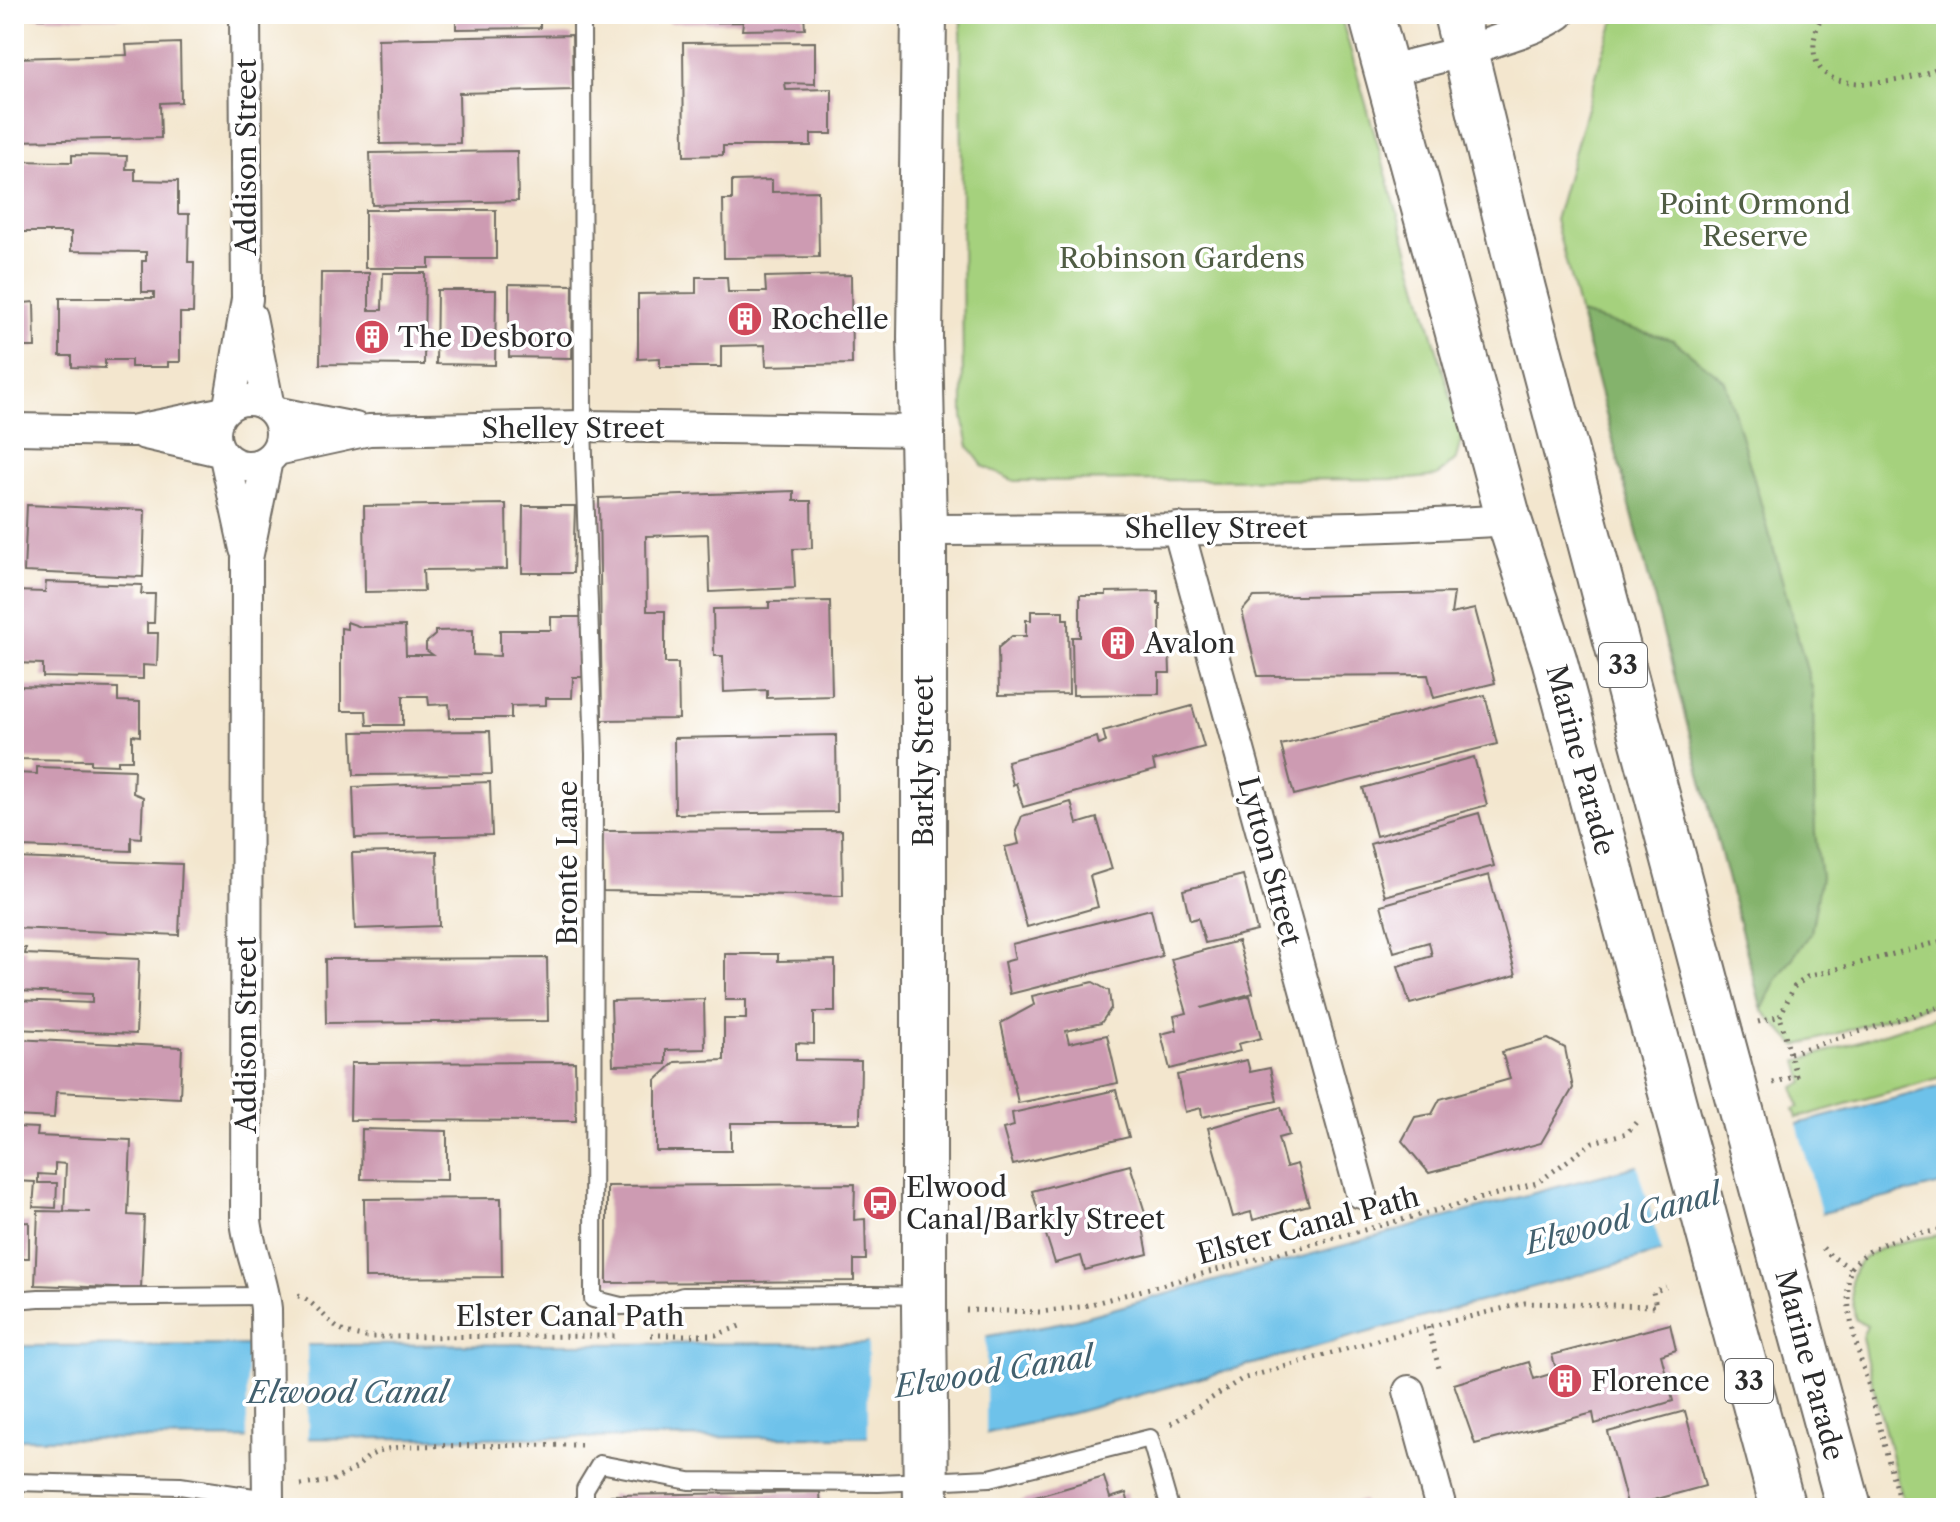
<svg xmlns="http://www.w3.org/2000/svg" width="1960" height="1522" font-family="'Libre Caslon Text',serif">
<rect width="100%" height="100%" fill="#fff"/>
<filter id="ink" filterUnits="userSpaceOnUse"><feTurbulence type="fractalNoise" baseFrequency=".0125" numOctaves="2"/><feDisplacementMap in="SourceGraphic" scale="16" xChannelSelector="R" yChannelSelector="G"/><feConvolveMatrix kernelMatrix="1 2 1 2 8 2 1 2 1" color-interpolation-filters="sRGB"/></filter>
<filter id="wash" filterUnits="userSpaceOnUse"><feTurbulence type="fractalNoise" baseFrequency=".006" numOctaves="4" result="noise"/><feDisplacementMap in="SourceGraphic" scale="32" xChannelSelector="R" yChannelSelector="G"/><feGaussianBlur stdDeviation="1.8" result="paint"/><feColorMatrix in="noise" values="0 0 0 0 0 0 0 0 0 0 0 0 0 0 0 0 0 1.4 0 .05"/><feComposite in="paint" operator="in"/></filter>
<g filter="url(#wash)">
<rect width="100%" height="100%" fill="#f3e6ce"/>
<path fill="#a5d17d" stroke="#687e54" stroke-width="2" d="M961,14h379l122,422 -6,23 -19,17 -26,3 -397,2 -31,-15 -14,-19 -6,-30z
M1617,14h329v986l-150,46 -34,-36 -207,-790 47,-165z
M1946,1013v63l-149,42 -3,-9 5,-2 -5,-20 10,-4 -6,-22z
M1946,1234v274h-41l-39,-151 -4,-20 5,-12 -12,-6c-1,-12 -5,-26 -4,-38 4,-37 67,-42 95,-47z"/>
<path fill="#84b36c" stroke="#586f4c" stroke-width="2" d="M1580,314l93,26 52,41 33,112 55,199 2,141 6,44 -10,56 -36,49 -13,28z"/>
<path fill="#6ec2ea" stroke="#4c768a" stroke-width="2" d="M1946,1085v98l-284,69 -589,161 -89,21 -139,3 -831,2v-93l854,-3 120,-7 81,-15 469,-129z"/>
<path fill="#f3e6ce" d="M1796,1120l26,96 -159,40 -26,-94z
M986,1332v105l-118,3v-101z
M247,1341h60l1,101h-61z"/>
<g id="blocks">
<path fill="#cd9bb2" d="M14,14h166v4h-166z
M456,14h84v14l-84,1z
M668,14h136l1,15 -63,1 1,-8 -75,1z
M572,35l1,55 -114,3 1,50 -80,1 -2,-105z
M815,42v42l-30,-1 1,7 46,-1v45h-21v12h-88v9l-39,1 -1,-113z
M180,43l1,59 -21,1 1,35 -147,3v-83l113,-3 -1,-10z
M517,151l1,50 -146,4 -2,-52z
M72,155l55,1 -1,13h9v11l43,1v33h11l-1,48h6l-1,51h-13v49h-12v5h-37v-7h-26v8l-33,-1v-11h-12v-58h94v-6h-12v-31h4v-9l-75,-1v-19h-57v-71l58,1z
M772,180v12l46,-1 1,66 -95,1 -1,-58h9v-19z
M365,210h131v49h-67v9h-64z
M321,273h48v37h13l1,-37h42l-1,92 -104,-1z
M851,275l1,89 -86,2 -1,-21 -44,1v21h-61v-9l-22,1v-65l58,-1v-16h31l1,15h38l-1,-15z
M509,284l64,1 -1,73 -63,-1z
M14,285h10v18l10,-1 1,45h-14v22h-7z
M437,290h59l-1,75 -59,-1z
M794,491v10h17l1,47 -19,1 2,39 -85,4 -2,-58 -62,2 1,75h18v52h13l1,56 -77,1 -3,-222z
M506,504l1,65 -84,1 1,21 -59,1 -1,-86z
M27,505l118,5 -2,67 -119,-5z
M523,506h52l-2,67h-51z
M46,582l96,3 -1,9h14l-1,29h-7v10h11l-1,33 -14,-1v14l-100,-2v-13l-29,-1v-72l31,1z
M1158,591v13h2v38l9,1 1,30h-11v21l-86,1 -1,-58h8v-42h26v-3z
M1454,593l-3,21 24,-5 20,74 -61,15 -6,-23 -170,1 -16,-65 12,-14z
M830,601l2,95 -65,2v-8l-43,2 -1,-36h-9l-1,-47 56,-1v-6z
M1031,611h32v8h5l1,75 -70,1 -1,-47 14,-12h14v-16h5z
M551,617h38l-1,60h-15l-1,21h-26v7l-35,1v12h-61l-1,-14 -20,1 -1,-9h-25v29h-36l-1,-14h-25v-83l6,1v-7l14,5 44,-1 1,29h27l-7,-5v-7l9,-8v-4l38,-1v25l27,1v-26h51z
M14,686l104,2v13l22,1v34l-8,-1v25h-14v5l-27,-1v-4l-77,-1z
M1485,695l12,49 -203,51 -13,-50z
M1192,706l12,41 -51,14 2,9 -132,37 -7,-24 -3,2 -6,-24 90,-24 2,8 7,-3 -3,-11z
M490,731l2,43 -138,1 -2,-43z
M836,735l1,77 -162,2 -1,-76z
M1474,757l13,48 -111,31 -13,-48z
M37,767l97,3 -1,23 10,4 -2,41 -10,-1v14l-110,-4 1,-13 -8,-1v-60l23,1z
M490,782l2,53 -137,3 -2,-51z
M1071,802l6,22 20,-6 15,51 -22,7 8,31 -71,20 -22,-80 14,-3 -3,-13 6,-15z
M1479,813l15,53 -109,30 -15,-52z
M842,830l1,66 -240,-5 -2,-60z
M437,851l2,75 -84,3 -3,-76z
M14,858l168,6 -3,71 -165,-7z
M1243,875l14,56 -52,12 -7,-25 -8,2 -7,-30z
M1489,875l27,100 -106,29 -12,-38 34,-10 -3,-14 -35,10 -13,-47z
M1151,909l11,47 -152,38 -6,-32 11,-3 -3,-15z
M1238,941l15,52 -52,15 49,-12 11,42 -23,6 2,7 -70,18 -9,-35 16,-4 -3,-14 13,-3 -16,-54z
M14,948h12l-1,6 114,5 -3,75 -122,-5v-29l78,3v-9l-75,-3v-9h-3z
M725,954h53v7l57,-1v52h-21v32l-18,-1v17l65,1 -1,62h-129v28h-75v-71l19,-18 49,-2v-41h22v-19h-21z
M547,958l1,63 -222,2 -1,-64z
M1093,982l16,9 2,17 -10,15 -35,8 3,12 38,-8 11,48 -100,20 -17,-80 33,-18 -2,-9z
M704,999l1,50 -39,1v14l-53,1 -2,-64z
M14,1039l168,8 -2,51 -124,-6 -2,26 -40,-2z
M1548,1039l17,9 8,40 -32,55 -112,30 -27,-32 13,-24 17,-3 8,-15 70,-20 -8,-27z
M1247,1060l3,12 20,-4 7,33 -75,16 -1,-9 -16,4 -8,-37z
M575,1062l1,59 -226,-1 1,-57z
M1116,1090l13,47 -116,28 -10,-36 11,-3 -2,-13z
M1281,1107l8,28 -11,3 8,29 11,-3 12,41 -56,15 -2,-8 -18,5 -25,-89z
M14,1127l24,1 -1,8 94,4 -3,75 16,1 -3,73 -106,-4 3,-74 52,1 -26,-1 2,-47 -11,-1v12l-17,-1v9h19l-1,25 -23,-1 2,-25 -21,-1z
M362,1129l85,2v49l-86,-1z
M1130,1165l18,57 -6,1 6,31 -63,16 -4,-14 -26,7 -23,-72z
M855,1184l-1,36 11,-1 1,41h-12v21l-247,2v-97z
M501,1198l1,79 -137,1 -1,-79z
M29,1222v36h-15v-35z
M1670,1324l6,26 -15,5 12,46 -78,23 -2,-11 -118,31 -21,-60 75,-22 5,17 23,-7 -5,-17z
M1685,1411l20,75 -77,21 -20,-75z
M1104,1477l6,21 16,-5 4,15h-118l-1,-4z
M820,1492l1,16h-209l-1,-13z
M1363,1500l2,8h-27v-1z"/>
</g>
</g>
<g filter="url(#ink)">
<use href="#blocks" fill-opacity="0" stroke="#716c64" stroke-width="2"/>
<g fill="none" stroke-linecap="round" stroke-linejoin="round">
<g stroke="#716c64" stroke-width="20">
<path id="service" d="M582,14l1,412 11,328 -1,545 28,7 32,-1 30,-9 190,-1 51,1
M14,1300l25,-2 225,-2
M14,1482l166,4 88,13
M585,1508v-19l15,-25 89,17 189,2 48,-2 64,-3 160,-40 20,70"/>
</g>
<g stroke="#716c64" stroke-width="34">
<path id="minor" d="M1386,71c41,-10 82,-20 121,-34 18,-6 36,-12 52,-23
M251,317l18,90
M215 433a33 33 0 1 1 66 0a33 33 0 1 1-66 0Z
M229,406l18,-107 -2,-285
M274,412l81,16
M14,429l118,2 88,-18
M145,434l74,17
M277,450l92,-20 214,-4 339,5
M225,457l20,92
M1178,528l183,665
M924,530c195,-2 390,3 585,-10
M1409,1391l32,117
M266,1508l2,-9 -2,-190c-3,-31 -17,-58 -20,-89l1,-661 20,-99"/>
</g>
<g stroke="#716c64" stroke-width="48">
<path id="secondary" d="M924,14l-4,324 4,192v778l2,200"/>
</g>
<g stroke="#716c64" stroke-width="48">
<path id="primary" d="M1371,14l138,506 45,139 229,849
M1456,14l67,275 197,744 129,475"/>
</g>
<path stroke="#716c64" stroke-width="5" stroke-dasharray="2 6" stroke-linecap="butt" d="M1823,14c-12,21 -16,55 12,65 28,10 87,1 111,-16
M1780,1016l14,-29 13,-10 139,-37
M1758,1022l22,-6
M1790,1053l156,-48
M1773,1083l23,-7 -16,-60
M1823,1248l8,8 20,12c-11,35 10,91 20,126 10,38 20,76 30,114
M1851,1268c24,-30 59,-32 95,-39
M298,1296c13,2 28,24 41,33 8,5 17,7 26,8l252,-1
M966,1310l75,2 39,-5 457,-124 56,-41 34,-9 11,-13
M1428,1327l12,45
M651,1335h65l27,-10
M1171,1424l71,-45 142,-41 44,-11 97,-24 131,3 -3,-14 13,-5
M301,1485l31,-4 24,-13 13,-12 13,-6 23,-4 176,-1"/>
<use href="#service" stroke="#fff" stroke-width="16"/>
<use href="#minor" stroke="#fff" stroke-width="30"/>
<use href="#secondary" stroke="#fff" stroke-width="44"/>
<use href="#primary" stroke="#fff" stroke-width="44"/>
</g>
</g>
<defs>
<g id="building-disc" transform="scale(1.8)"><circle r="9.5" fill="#d1495b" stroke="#fff"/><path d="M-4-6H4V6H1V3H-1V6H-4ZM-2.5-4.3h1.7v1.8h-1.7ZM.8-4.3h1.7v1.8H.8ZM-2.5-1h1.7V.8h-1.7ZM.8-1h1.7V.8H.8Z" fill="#fff"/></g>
<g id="bus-disc" transform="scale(1.8)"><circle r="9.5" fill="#d1495b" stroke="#fff"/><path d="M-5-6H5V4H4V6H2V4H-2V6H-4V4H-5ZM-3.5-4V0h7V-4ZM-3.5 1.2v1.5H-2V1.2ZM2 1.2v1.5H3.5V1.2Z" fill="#fff"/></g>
</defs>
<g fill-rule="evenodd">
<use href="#building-disc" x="745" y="319"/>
<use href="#building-disc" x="372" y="337"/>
<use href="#building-disc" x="1118" y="643"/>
<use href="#bus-disc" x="880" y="1203"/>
<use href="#building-disc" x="1565" y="1381"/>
</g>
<g text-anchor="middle" stroke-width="7" stroke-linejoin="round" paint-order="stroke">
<g fill="#fff" stroke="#6b6b6b" stroke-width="2">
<rect x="1599" y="643" width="48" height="44" rx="6"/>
<rect x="1725" y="1359" width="48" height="44" rx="6"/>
</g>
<g font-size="26" font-weight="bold" fill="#2b2b2b">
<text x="1623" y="674">33</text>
<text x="1749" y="1390">33</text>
</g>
<g font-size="28" fill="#2b2b2b" stroke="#fff">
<text transform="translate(246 157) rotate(-90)" y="10">Addison Street</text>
<text x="573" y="438">Shelley Street</text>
<text x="1216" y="538">Shelley Street</text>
<text transform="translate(1581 760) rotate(75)" y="10">Marine Parade</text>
<text transform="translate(923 761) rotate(-90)" y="10">Barkly Street</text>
<text transform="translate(1270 861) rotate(75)" y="10">Lytton Street</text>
<text transform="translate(567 863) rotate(-90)" y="10">Bronte Lane</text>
<text transform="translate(246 1035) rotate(-90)" y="10">Addison Street</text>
<text transform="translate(1308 1225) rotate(-15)" y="10">Elster Canal Path</text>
<text x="570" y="1326">Elster Canal Path</text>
<text transform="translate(1810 1365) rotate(75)" y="10">Marine Parade</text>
</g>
<g font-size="28" fill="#505d44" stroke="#fff">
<text x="1755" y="214">Point Ormond<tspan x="1755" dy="32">Reserve</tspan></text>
<text x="1182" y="268">Robinson Gardens</text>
</g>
<g font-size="28" fill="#2b2b2b" stroke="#fff" text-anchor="start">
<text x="771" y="329">Rochelle</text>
<text x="398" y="347">The Desboro</text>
<text x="1144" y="653">Avalon</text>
<text x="906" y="1197">Elwood<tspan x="906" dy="32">Canal/Barkly Street</tspan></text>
<text x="1591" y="1391">Florence</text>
</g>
<g font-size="30" font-style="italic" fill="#42606e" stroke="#fff">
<text transform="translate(1623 1219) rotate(-15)" y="10">Elwood Canal</text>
<text transform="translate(994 1372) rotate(-9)" y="10">Elwood Canal</text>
<text x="348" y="1403">Elwood Canal</text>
</g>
</g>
<rect width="1960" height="1522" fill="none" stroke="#fff" stroke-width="48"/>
</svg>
